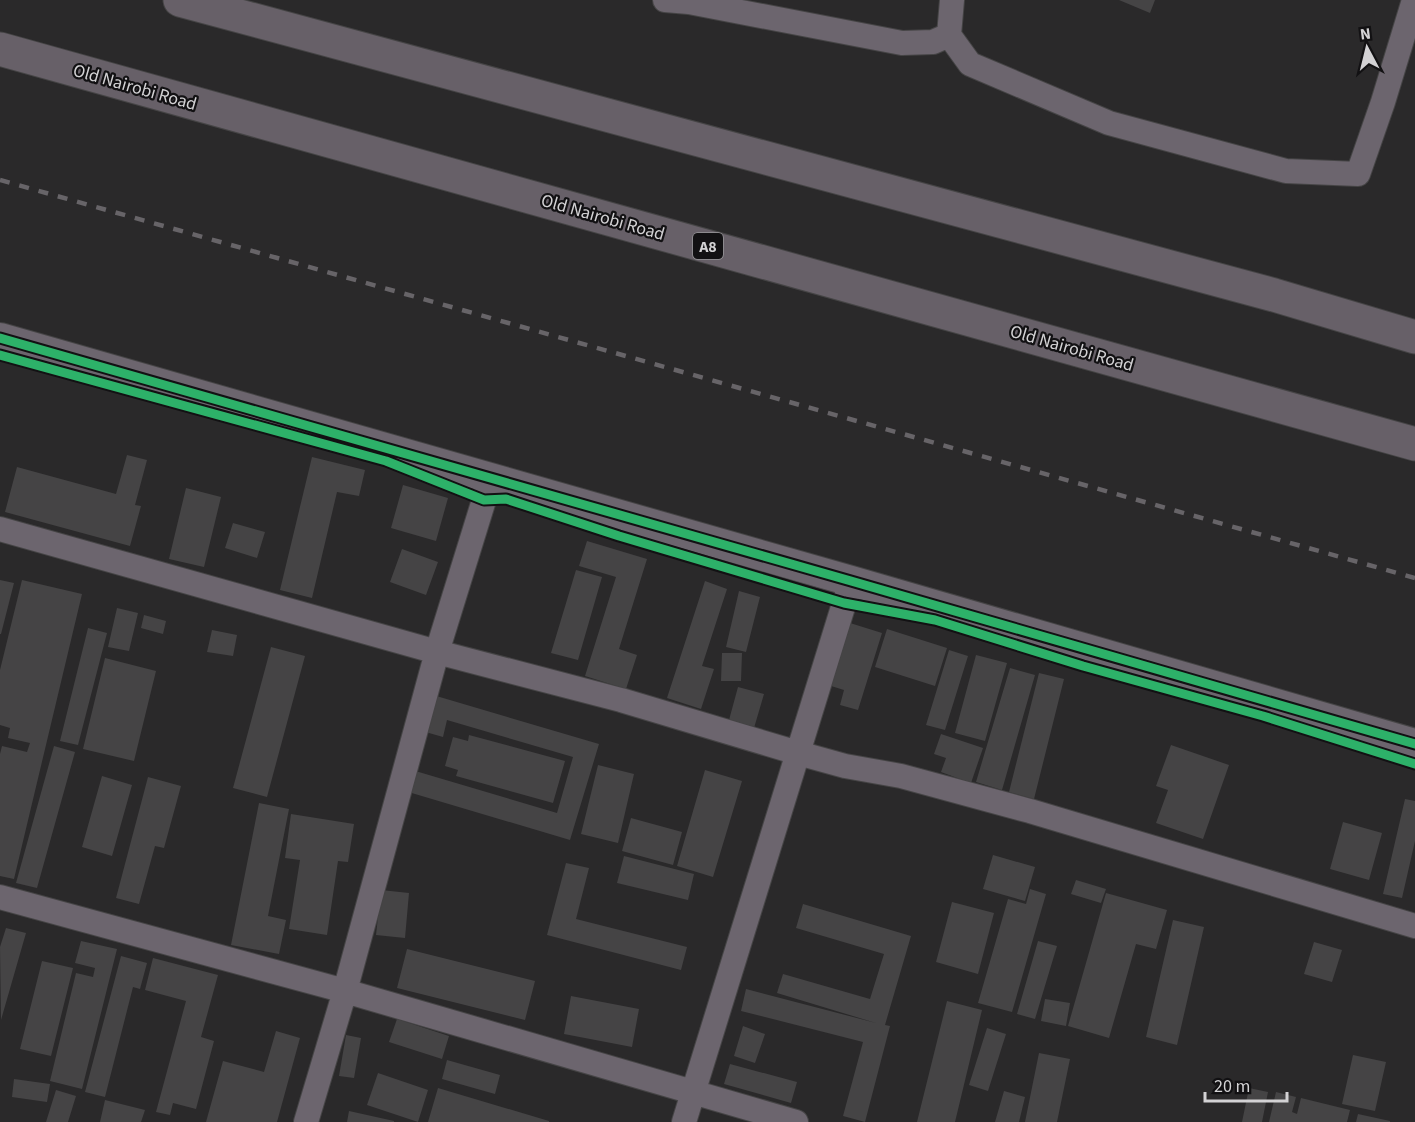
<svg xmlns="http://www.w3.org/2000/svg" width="1415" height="1122" font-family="'Source Sans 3',sans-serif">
<rect width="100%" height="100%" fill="#2a292a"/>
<path fill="#454445" d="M1119,0h36l-5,13z
M127,455l20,5 -12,45 6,1 -11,40 -125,-34 12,-45 99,27z
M312,457l53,13 -6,26 -22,-4 -25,106 -32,-8z
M403,485l45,13 -12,43 -45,-13z
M186,488l35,9 -17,70 -35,-8z
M233,523l32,9 -8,26 -32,-10z
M587,541l60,18 -28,90 18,6 -11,34 -41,-13 31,-99 -37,-11z
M402,549l36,13 -12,33 -36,-13z
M576,570l26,7 -24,83 -27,-7z
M0,580l14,3 -13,51h-1z
M22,580l60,14 -68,285 -14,-3v-122l2,-8 25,6 3,-9 -22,-5 2,-10 -10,-3v-55z
M705,581l22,8 -25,77 12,3 -13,40 -34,-11z
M739,591l21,6 -14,55 -20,-5z
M117,608l21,5 -9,38 -21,-4z
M144,615l22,6 -3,13 -22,-6z
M850,623l32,10 -24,77 -18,-5 4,-15 -13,-4z
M88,628l19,5 -29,112 -18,-4z
M887,629l60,19 -12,38 -60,-19z
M212,630l25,5 -4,21 -26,-4z
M271,647l34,9 -38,141 -34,-9z
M949,650l19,6 -23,74 -19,-5z
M722,653h20l-1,28h-20z
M976,655l31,8 -22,78 -30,-8z
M105,658l51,13 -22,90 -51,-12z
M1010,668l25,7 -33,115 -26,-8z
M1039,673l25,6 -30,120 -25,-7z
M738,687l26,7 -10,34 -25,-8z
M433,695l166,49 -29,96 -165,-49 7,-21 145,43 16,-56 -126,-37 -4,17 -21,-6z
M941,734l42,14 -12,35 -30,-11 5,-14 -12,-4z
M469,735l96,26 -12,42 -97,-27 2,-6 -13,-4 8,-29 15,4z
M1171,745l58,20 -26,74 -47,-16 12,-33 -12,-4z
M54,746l21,6 -38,136 -21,-5z
M598,765l36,9 -16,69 -37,-9z
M705,770l37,11 -29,96 -36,-11z
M102,776l30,9 -20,71 -30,-9z
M148,777l33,9 -17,62 -9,-2 -16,58 -23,-6z
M1405,799l10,2v40l-13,57 -19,-4z
M259,803l30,6 -21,107 18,4 -7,34 -48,-9z
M291,814l63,10 -6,38 -10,-1 -11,74 -38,-6 11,-69 -15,-2z
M631,818l51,14 -9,33 -51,-14z
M1343,822l39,11 -13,47 -39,-11z
M993,855l42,12 -10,34 -42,-12z
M624,856l70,18 -6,26 -71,-17z
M566,863l23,5 -13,51 111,28 -6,23 -134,-35z
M1076,880l30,9 -5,14 -30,-9z
M1030,889l16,5 -34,118 -34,-9 30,-104 18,5z
M381,890l28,3 -4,45 -29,-3z
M1106,893l61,17 -11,39 -20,-5 -27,94 -41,-12z
M952,902l42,11 -16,61 -42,-12z
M803,904l108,32 -26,89 5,1 -25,96 -22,-6 20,-74 -122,-31 5,-22 130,34 -99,-30 6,-19 87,25 14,-45 -88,-26z
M1173,920l31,7 -27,118 -31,-8z
M6,928l20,5 -25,87 -1,-73z
M81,941l36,8 -35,140 -32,-8 26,-108 17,4 2,-9 -20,-5z
M1038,941l19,5 -22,73 -18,-5z
M1314,942l28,8 -10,32 -28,-8z
M407,949l128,32 -10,39 -128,-32z
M121,956l26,7 -7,26 -7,-2 -28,110 -20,-5z
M153,958l65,17 -17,62 13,4 -18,68 -23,-6 -3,12 -14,-3 30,-111 -41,-11z
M42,961l31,7 -22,88 -31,-7z
M571,996l68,13 -7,38 -68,-13z
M1045,999l25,4 -4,23 -25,-5z
M947,1001l35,9 -27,112h-38z
M397,1019l52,17 -7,23 -53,-17z
M743,1026l22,8 -10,29 -21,-7z
M987,1028l19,6 -18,57 -19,-6z
M276,1031l24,7 -23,84h-71l17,-61 41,11z
M346,1035l15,3 -7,40 -15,-2z
M1039,1053l31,6 -13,63h-32z
M1353,1055l33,7 -11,49 -33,-7z
M447,1060l53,15 -5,19 -53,-15z
M730,1064l67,18 -6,21 -67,-19z
M378,1073l50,17 -10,32 -51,-17z
M14,1079l36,5 -3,18 -35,-5z
M438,1088l111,33v1h-121z
M1249,1088l19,4 -6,30h-20z
M56,1090l20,6 -8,26h-22z
M1004,1091l21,6 -6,25h-24z
M1276,1092l20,5 -4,15 5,2 4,-16 49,12 -3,12h-78z
M105,1100l40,10 -4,12h-41z
M349,1111l45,10v1h-47z
M1358,1114l32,7v1h-34z"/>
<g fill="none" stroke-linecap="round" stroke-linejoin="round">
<g stroke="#454445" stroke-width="26">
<path id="minor" d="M665,0l24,2 213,41 31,-1 16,-7 3,-35
M949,35l21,29 139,59 177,48 72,3 25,-72 31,-102
M0,529l437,123 184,48 177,53 47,13 56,10 129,35 385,115
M0,897l345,94 451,131
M306,1122l39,-131 92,-339 47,-152 5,-23
M684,1122l167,-541"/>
</g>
<g stroke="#454445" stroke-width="32">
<path id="tertiary" d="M0,338l851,243 564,163"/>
</g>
<g stroke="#454445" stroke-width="35">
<path id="trunk" d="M180,0l1094,295 141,42
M0,49l1415,395"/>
</g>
<use href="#minor" stroke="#6c656e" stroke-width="24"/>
<use href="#tertiary" stroke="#6c656e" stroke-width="30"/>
<use href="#trunk" stroke="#676068" stroke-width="33"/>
<path stroke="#676468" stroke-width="4.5" stroke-dasharray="10 10" stroke-linecap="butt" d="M0,180l1415,398"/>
<g stroke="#121113" stroke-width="13">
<path id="cycleway" d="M0,338l851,243 564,163
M0,355l386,106 98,39 22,-1 113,37 225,67 91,17 148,46 180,50 152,48"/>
</g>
<use href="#cycleway" stroke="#2db169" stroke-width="9"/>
</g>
<g text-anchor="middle" stroke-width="4.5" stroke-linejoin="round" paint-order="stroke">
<rect fill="#121113" stroke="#99989a" stroke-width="1.5" x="693" y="233" width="30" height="26" rx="4.5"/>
<g font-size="16" font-weight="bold" fill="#d3d2d4">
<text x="708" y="252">A8</text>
</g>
<g font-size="18" fill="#d3d2d4" stroke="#121113">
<text transform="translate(135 87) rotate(16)" y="6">Old Nairobi Road</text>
<text transform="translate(603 217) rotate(16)" y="6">Old Nairobi Road</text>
<text transform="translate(1072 348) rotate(16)" y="6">Old Nairobi Road</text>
</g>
</g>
<g transform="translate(1367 48) rotate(353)" stroke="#121113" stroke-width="4.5" paint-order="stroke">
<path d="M0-4.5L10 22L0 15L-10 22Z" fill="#d3d2d4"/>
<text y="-9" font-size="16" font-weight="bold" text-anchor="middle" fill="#d3d2d4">N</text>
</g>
<path d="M1205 1092v9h82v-9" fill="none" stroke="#d3d2d4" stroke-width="3"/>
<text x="1214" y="1092" font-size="18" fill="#d3d2d4" stroke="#121113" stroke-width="4.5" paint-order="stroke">20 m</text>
</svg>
